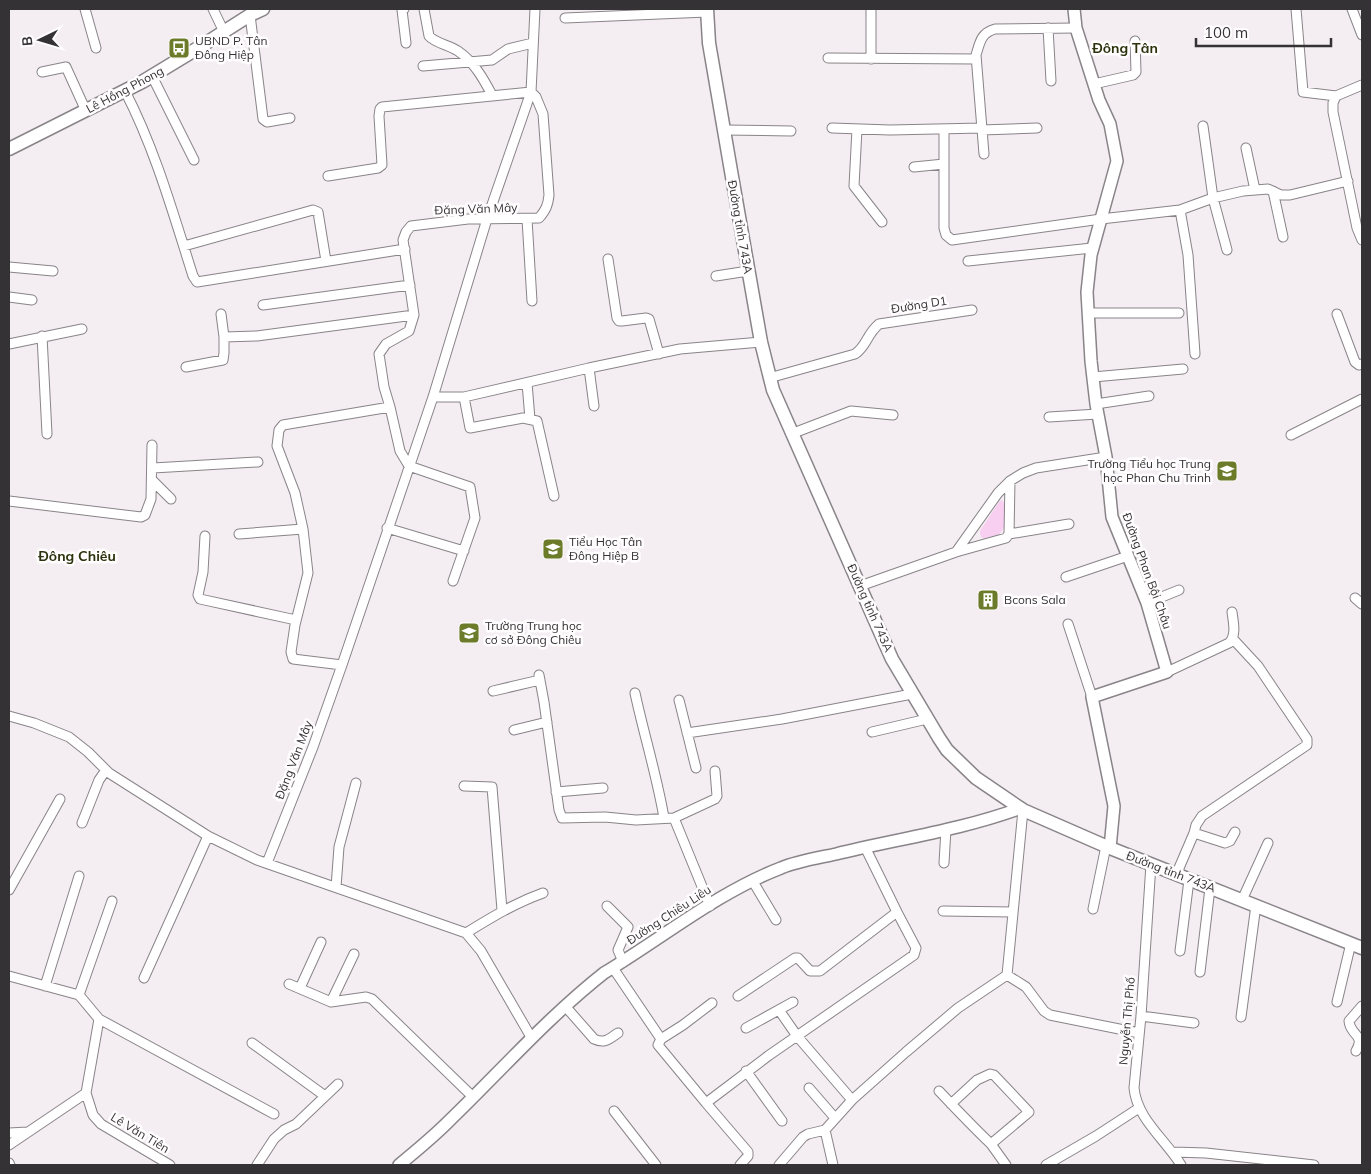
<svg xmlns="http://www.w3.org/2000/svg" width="1371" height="1174" font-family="Mulish,sans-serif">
<rect width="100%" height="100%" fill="#f4eef3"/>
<path fill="#f8cff1" d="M1002,500c4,4 3,8 4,14 0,18 -7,24 -24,24l-2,-4v-3l19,-29z"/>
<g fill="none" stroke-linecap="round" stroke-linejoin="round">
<g stroke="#898488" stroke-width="11">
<path id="minor" d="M85,9l11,39
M213,9l11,23
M404,9l-2,1 4,33
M424,9l5,27c6,7 20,9 29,15 16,11 25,27 34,44
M1296,9l7,83 33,4
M1352,9l10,26
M250,15l13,104 4,3 23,-4
M565,18l142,-6
M1048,28l3,53
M828,58l148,1
M871,59v-50
M423,66l69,-6 16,-11 25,-6
M42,72l24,-5 20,44
M152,76l42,84
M1094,84l39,-9 3,-3 -1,-31
M1362,85l-26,11 -3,7v9l24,116 5,12
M125,91c30,58 48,122 68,185l4,6 208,-33
M1203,126l10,72 14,52
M832,128l58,2 92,-2
M857,129l-3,57 28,36
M944,129v99l2,7 6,5 149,-21 79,-9 33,-12 30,-7 25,-2 13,6h9l58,-14
M724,130l67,1
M982,130l55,-2
M1246,148l9,42
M984,154l-8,-99c4,-13 5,-22 19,-26l81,-1
M914,167l30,-3
M328,176l50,-8 4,-3 -3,-49 1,-7 2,-2 149,-15 5,5 7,17 6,81c-1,10 -3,15 -10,23l-71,1 -57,7 -5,6 -3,8 11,75 -5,16 -23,13 -7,10 5,33 6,20 10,44 9,15 61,21 5,31 -22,63
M1273,191l10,46
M1180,210l8,45 7,99
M527,219l5,82
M184,246l129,-36 5,2 8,49
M608,259l9,59 2,3h3l24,-3 3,1 10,35
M968,261l124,-13
M9,267l44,4
M716,276l32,-5
M9,297l23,3
M263,305l147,-20
M1088,313h91
M221,314l3,23
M1337,314l18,48 4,3 3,-1
M42,336l5,98
M9,344l73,-15
M186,367l37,-7 1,-7v-16l33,-1 157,-21
M1093,377l90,-8
M769,378l86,-24c12,-8 11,-19 24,-30l93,-14
M527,383l3,36
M433,397h31l6,31 53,-10 14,3 17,75
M464,397l125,-29
M1096,404l53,-8
M594,406l-5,-38 91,-19 81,-7
M390,407l-107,18 -4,5 -2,16 18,47 8,36 5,44 -13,52 -4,27 2,7 49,6 91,-268 54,-178 44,-127 4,-83
M1049,417l49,-3
M791,434l60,-23 42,4
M1291,435l71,-36
M153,468l105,-6
M152,480l19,19
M9,501l132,16 4,-2 6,-16 1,-54
M387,528l77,23
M239,534l64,-5
M1009,534l60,-10
M205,536l-2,36 -5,23 2,4 96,21
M956,552l50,-14 3,-4 1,-53
M1066,577l62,-21
M860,586l96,-34 42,-59 12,-12 13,-8 13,-5 70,-11
M1355,598l7,6
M1147,603l32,-13
M1068,624l24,73
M1167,672l62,-29c8,-8 4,-22 3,-31
M539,675l5,27 15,108 3,8 43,-1 31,3 38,-2 41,-19 2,-3 -2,-25
M493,691l47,-11
M635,693c9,42 22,83 29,125
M679,700l17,68
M9,716l25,7 35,14 19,15 21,21 99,63 49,24 209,73 15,18 50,86
M514,730l33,-8
M872,732l55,-13
M687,733l95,-14 130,-25
M464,786l28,1 10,123
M556,792l47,-4
M674,818l36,88
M82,823l17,-43 7,-10
M1194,833l31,10 5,-2 5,-9
M267,863l46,-116 29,-82
M944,863l2,-34
M1151,864l-10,152 -7,72c3,31 31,51 47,77
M1176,875l18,-42 2,-8 6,-9 105,-71v-6l-49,-73 -25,-27
M752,880l24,40
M336,887l3,-40 17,-64
M9,890l51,-91
M1242,900l26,-57
M607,906l21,21 -10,23 5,12
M1093,909l13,-63
M943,911l70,1
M466,933c26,-16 49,-30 77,-40
M1180,951l9,-71
M613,968l48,71
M1200,972l10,-84
M1007,975l19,12 18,24 6,4 89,18
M9,976l70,19 20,24 -13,74 7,22 8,9 69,41
M144,978l64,-142
M289,984l42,18 35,-5 6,2 101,98
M45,986l34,-110
M300,988l21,-46
M79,995l33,-94
M738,996l57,-38h3l12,13h10l77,-59 -32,-65
M331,1002l23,-48
M1337,1002l14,-59
M712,1003l-29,22 -22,14 -3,6 48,58 62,-47 146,-101 2,-7 -19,-36
M565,1006l29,33c11,5 15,0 24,-6
M779,1010l18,26 55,64
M1141,1016l53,7
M1241,1017l15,-112
M99,1019l175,95
M746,1028l47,-26
M252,1043l73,53
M1356,1051c10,-17 -6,-15 -7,-30l13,-15
M746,1071l36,50
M809,1088l26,30
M939,1091c17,18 34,36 52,53l38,-32 -35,-37 -4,-1 -13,6 -26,24
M706,1103l42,49v4l-8,9
M614,1111l42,54
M825,1130l8,35
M9,1133l19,-1
M991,1144l15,21
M9,1145l77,-52
M1173,1152l33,1 108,12
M9,1163l1,2
M257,1165l17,-26 10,-9 12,-6 42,-40
M779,1165l24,-28 5,-3 17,-4 27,-30 54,-48 52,-44 49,-33 16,-165
M1046,1165l50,-29 43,-28"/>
</g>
<g stroke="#898488" stroke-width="14">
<path id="tertiary" d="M1074,9l2,19 23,72 11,24 7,37 -26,94 -4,37 4,69 5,43 10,53 6,60 35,86 20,69 -75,25 22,109 -4,42
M399,1165c17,-14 34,-28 49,-43 52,-50 99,-104 156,-149 57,-34 114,-81 177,-105 17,-7 37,-10 55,-14 61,-15 125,-24 185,-46"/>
</g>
<g stroke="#898488" stroke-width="15">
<path id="secondary" d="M707,9l2,34 22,128 30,171 12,48 119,269 47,79 8,12 29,28 47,32 87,38 252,100
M9,149l133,-67 61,-37 47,-30 13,-6"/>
</g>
<use href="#minor" stroke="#fff" stroke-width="9"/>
<use href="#tertiary" stroke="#fff" stroke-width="11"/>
<use href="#secondary" stroke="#fff" stroke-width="12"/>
</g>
<defs>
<g id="bus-square" transform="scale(1.125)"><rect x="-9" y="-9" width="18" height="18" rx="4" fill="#6b7b2a" stroke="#fffdfe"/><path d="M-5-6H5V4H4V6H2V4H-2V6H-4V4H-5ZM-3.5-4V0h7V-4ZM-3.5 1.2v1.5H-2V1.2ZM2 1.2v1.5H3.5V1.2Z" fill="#fff"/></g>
<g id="school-square" transform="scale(1.125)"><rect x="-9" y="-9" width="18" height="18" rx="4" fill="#6b7b2a" stroke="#fffdfe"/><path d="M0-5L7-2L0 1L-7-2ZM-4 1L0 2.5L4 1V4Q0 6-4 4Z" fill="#fff"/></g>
<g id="building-square" transform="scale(1.125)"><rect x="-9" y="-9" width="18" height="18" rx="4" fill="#6b7b2a" stroke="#fffdfe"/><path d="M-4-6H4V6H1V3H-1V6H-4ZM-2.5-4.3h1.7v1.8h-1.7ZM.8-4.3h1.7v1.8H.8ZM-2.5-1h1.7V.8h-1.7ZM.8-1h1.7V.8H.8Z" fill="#fff"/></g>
</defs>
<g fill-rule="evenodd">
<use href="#bus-square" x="179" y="48"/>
<use href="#school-square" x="1227" y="471"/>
<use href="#school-square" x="553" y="549"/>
<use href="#building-square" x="988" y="600"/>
<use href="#school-square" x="469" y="633"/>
</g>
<g text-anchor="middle" stroke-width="5" stroke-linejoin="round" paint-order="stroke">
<g font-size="12" fill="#343234" stroke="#fffdfe" text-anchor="start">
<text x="195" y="45">UBND P. Tân<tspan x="195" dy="14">Đông Hiệp</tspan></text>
<text x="1211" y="468" text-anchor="end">Trường Tiểu học Trung<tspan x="1211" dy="14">học Phan Chu Trinh</tspan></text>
<text x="569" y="546">Tiểu Học Tân<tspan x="569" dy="14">Đông Hiệp B</tspan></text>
<text x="1004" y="604">Bcons Sala</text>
<text x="485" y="630">Trường Trung học<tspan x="485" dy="14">cơ sở Đông Chiêu</tspan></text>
</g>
<g font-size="12" fill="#343234" stroke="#fffdfe">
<text transform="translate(125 90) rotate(-28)" y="4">Lê Hồng Phong</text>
<text transform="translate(476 209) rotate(-2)" y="4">Đặng Văn Mây</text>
<text transform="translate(740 227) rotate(80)" y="4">Đường tỉnh 743A</text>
<text transform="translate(919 305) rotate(-9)" y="4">Đường D1</text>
<text transform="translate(1147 571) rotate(70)" y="4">Đường Phan Bội Châu</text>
<text transform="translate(870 608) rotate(66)" y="4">Đường tỉnh 743A</text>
<text transform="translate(294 760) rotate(-69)" y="4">Đặng Văn Mây</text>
<text transform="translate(1171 872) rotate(21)" y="4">Đường tỉnh 743A</text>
<text transform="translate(669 915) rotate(-33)" y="4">Đường Chiêu Liêu</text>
<text transform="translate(1127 1021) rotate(-85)" y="4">Nguyễn Thị Phố</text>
<text transform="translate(140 1133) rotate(31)" y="4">Lê Văn Tiên</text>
</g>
<g font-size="14" font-weight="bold" fill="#2b330c" stroke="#fffdfe">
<text x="1125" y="53">Đông Tân</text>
<text x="77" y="561">Đông Chiêu</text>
</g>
</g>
<rect width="1371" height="1174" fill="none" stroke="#343234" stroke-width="20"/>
<g transform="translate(40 40) rotate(265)" stroke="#fffdfe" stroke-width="4" paint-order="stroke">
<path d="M0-4L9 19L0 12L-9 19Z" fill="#343234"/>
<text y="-8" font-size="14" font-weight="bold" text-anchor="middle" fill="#343234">B</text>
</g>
<path d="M1196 38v8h135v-8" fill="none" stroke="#343234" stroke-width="2.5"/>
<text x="1204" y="38" font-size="15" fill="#343234" stroke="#fffdfe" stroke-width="4" paint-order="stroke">100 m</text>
</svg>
